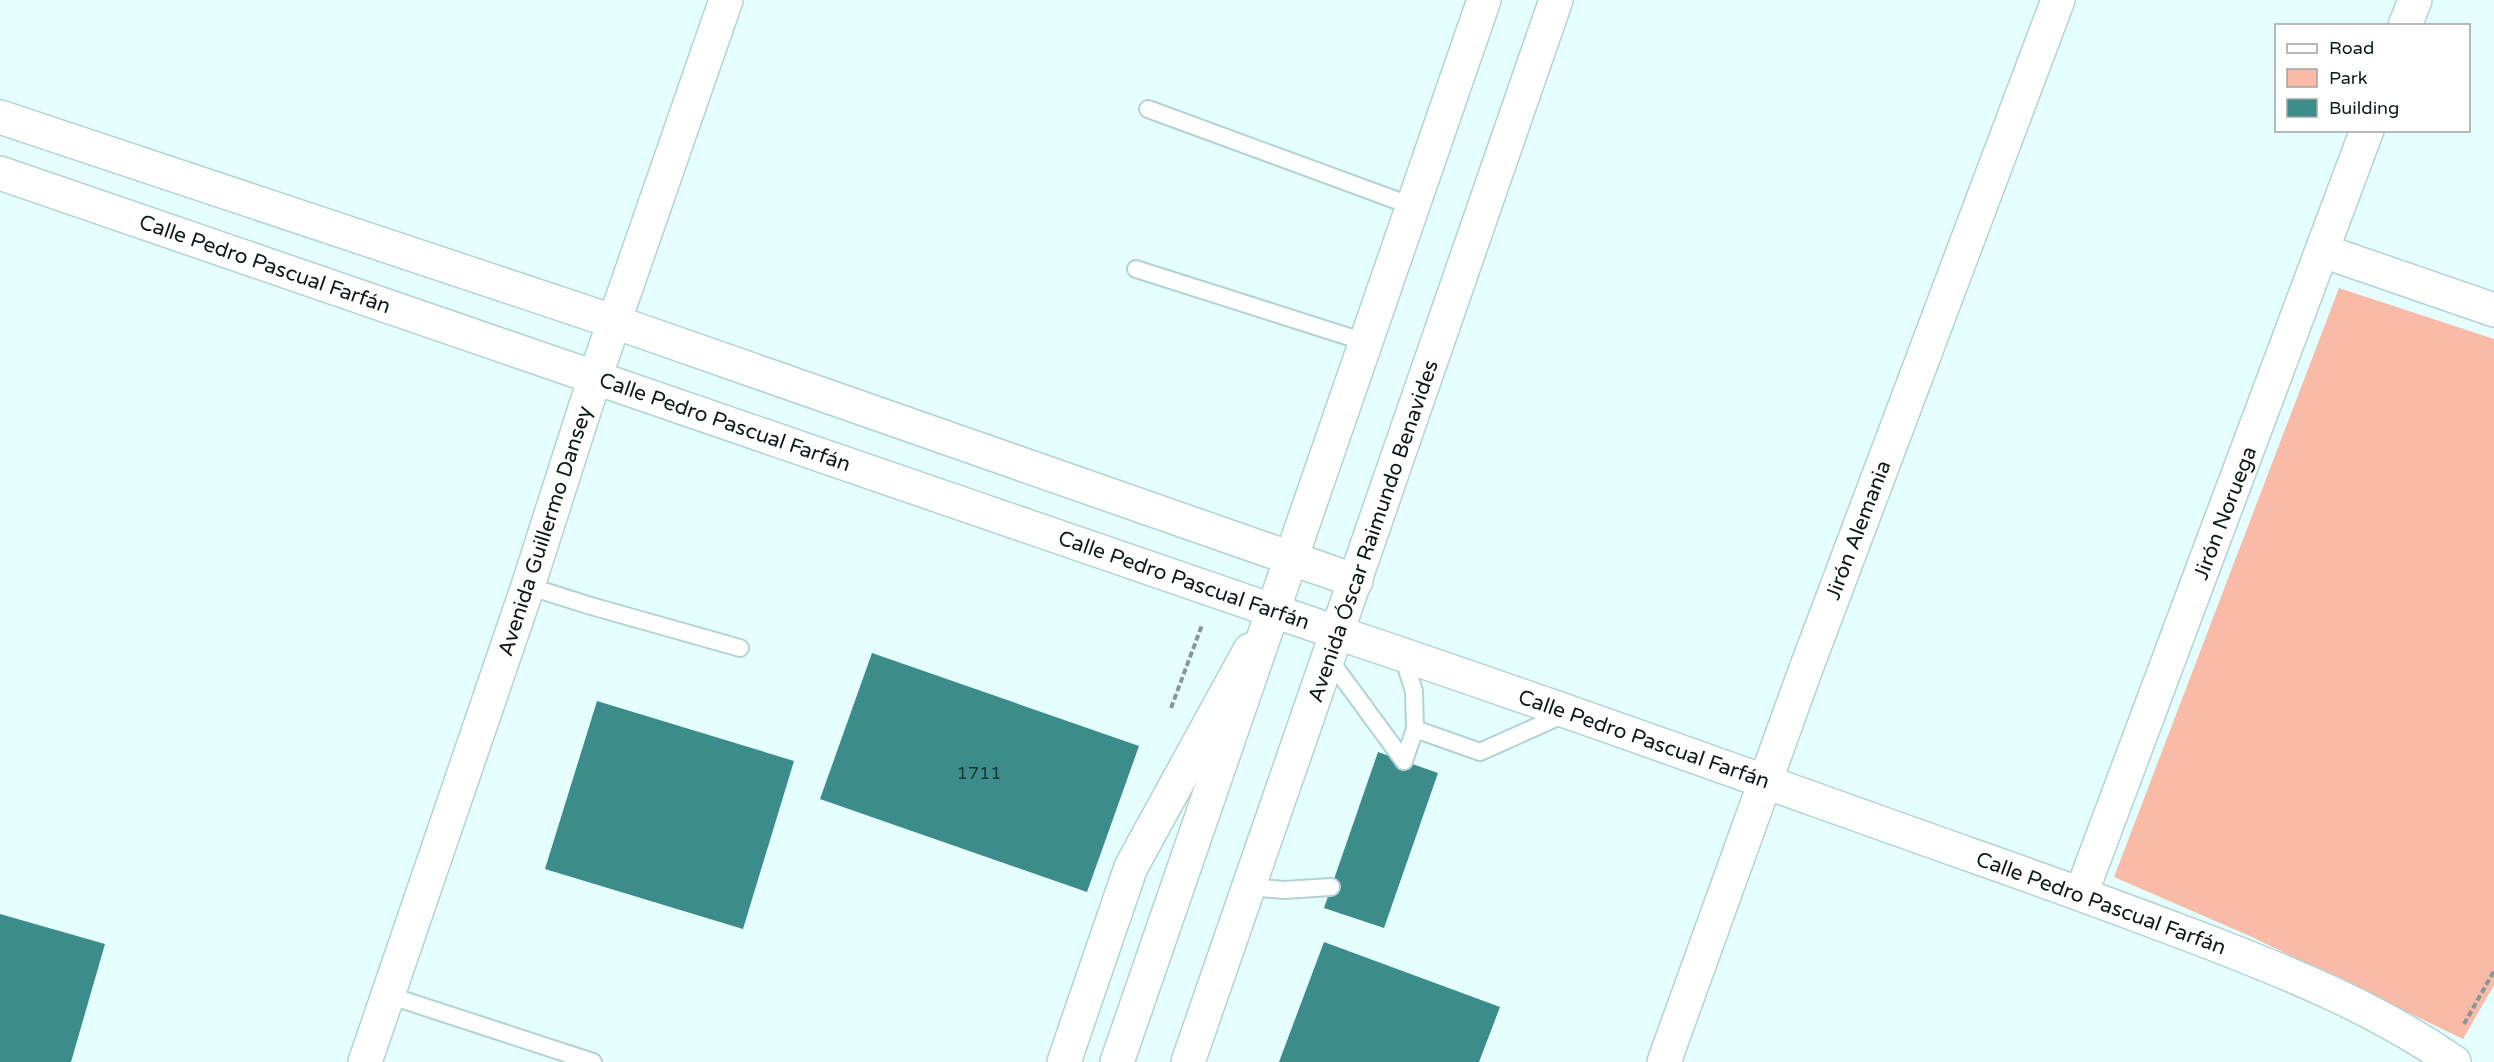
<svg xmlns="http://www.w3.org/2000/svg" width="2494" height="1062" font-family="'Varela Round',sans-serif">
<rect width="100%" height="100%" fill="#e5fffe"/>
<path fill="#fabaa8" d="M2339,288l155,51v646l-31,54 -211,-102 -138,-60z"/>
<path fill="#3c8c8b" d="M872,653l267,93 -52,146 -267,-93z
M597,701l197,60 -51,168 -198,-60z
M1378,752l60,21 -54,155 -60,-20z
M0,914l105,30 -34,118h-71z
M1324,942l176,65 -21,55h-200z"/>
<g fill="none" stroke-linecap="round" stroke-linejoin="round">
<g stroke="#b3d3d2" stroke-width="20">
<path id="service" d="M1148,109l264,97
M1136,269l229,73
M528,586l63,20 149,42
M1402,654l12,37 1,38 -11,32
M1329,659l75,102
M1415,729l65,23 87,-39
M1248,887l36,3 47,-3
M388,995l205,67"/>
</g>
<g stroke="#b3d3d2" stroke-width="36">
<path id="minor" d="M2405,26l10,-26
M2323,251l171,59
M1338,633c211,70 421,147 630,221 80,28 159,57 238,87 88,34 169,67 248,121
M2081,894l286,-764
M365,1062l163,-476 67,-209 131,-377
M1664,1062l140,-388 254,-674"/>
</g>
<g stroke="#b3d3d2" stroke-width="36">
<path id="secondary" d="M0,117l615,205 741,259
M0,173l1338,460
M1064,1062l67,-195 119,-217"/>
</g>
<g stroke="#b3d3d2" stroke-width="36">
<path id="primary" d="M1117,1062l367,-1062
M1188,1062l368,-1062"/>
</g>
<path stroke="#859998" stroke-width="4" stroke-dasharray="6 3" stroke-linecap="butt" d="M1171,708l31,-83
M2464,1024l30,-53"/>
<use href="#service" stroke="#fff" stroke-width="16"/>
<use href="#minor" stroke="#fff" stroke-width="33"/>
<use href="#secondary" stroke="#fff" stroke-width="33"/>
<use href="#primary" stroke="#fff" stroke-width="33"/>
</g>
<g text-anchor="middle" stroke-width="5" stroke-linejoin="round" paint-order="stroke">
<g font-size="18" fill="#1a3737">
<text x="979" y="779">1711</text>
</g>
<g font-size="21" fill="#0f1b1b" stroke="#fff">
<text transform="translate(265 264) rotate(19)" y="7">Calle Pedro Pascual Farfán</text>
<text transform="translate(725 422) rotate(19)" y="7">Calle Pedro Pascual Farfán</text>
<text transform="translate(2225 513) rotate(-69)" y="7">Jirón Noruega</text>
<text transform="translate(1858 530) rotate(-69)" y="7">Jirón Alemania</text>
<text transform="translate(545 531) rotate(-72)" y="7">Avenida Guillermo Dansey</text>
<text transform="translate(1373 531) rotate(-71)" y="7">Avenida Óscar Raimundo Benavides</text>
<text transform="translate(1184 580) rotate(19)" y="7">Calle Pedro Pascual Farfán</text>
<text transform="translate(1644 739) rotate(19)" y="7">Calle Pedro Pascual Farfán</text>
<text transform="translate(2101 903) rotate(20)" y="7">Calle Pedro Pascual Farfán</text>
</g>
</g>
<rect x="2275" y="24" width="195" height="108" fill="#ffffff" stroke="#9fa4a4" stroke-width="1.5"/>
<rect x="2287" y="44" width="30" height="9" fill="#ffffff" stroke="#9fa4a4" stroke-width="1.5"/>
<text x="2329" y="54" font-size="18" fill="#0f1b1b">Road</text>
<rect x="2287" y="69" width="30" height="18" fill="#fabaa8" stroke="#9fa4a4" stroke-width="1.5"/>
<text x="2329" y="84" font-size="18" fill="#0f1b1b">Park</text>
<rect x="2287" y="99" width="30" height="18" fill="#3c8c8b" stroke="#9fa4a4" stroke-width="1.5"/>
<text x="2329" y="114" font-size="18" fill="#0f1b1b">Building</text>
</svg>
